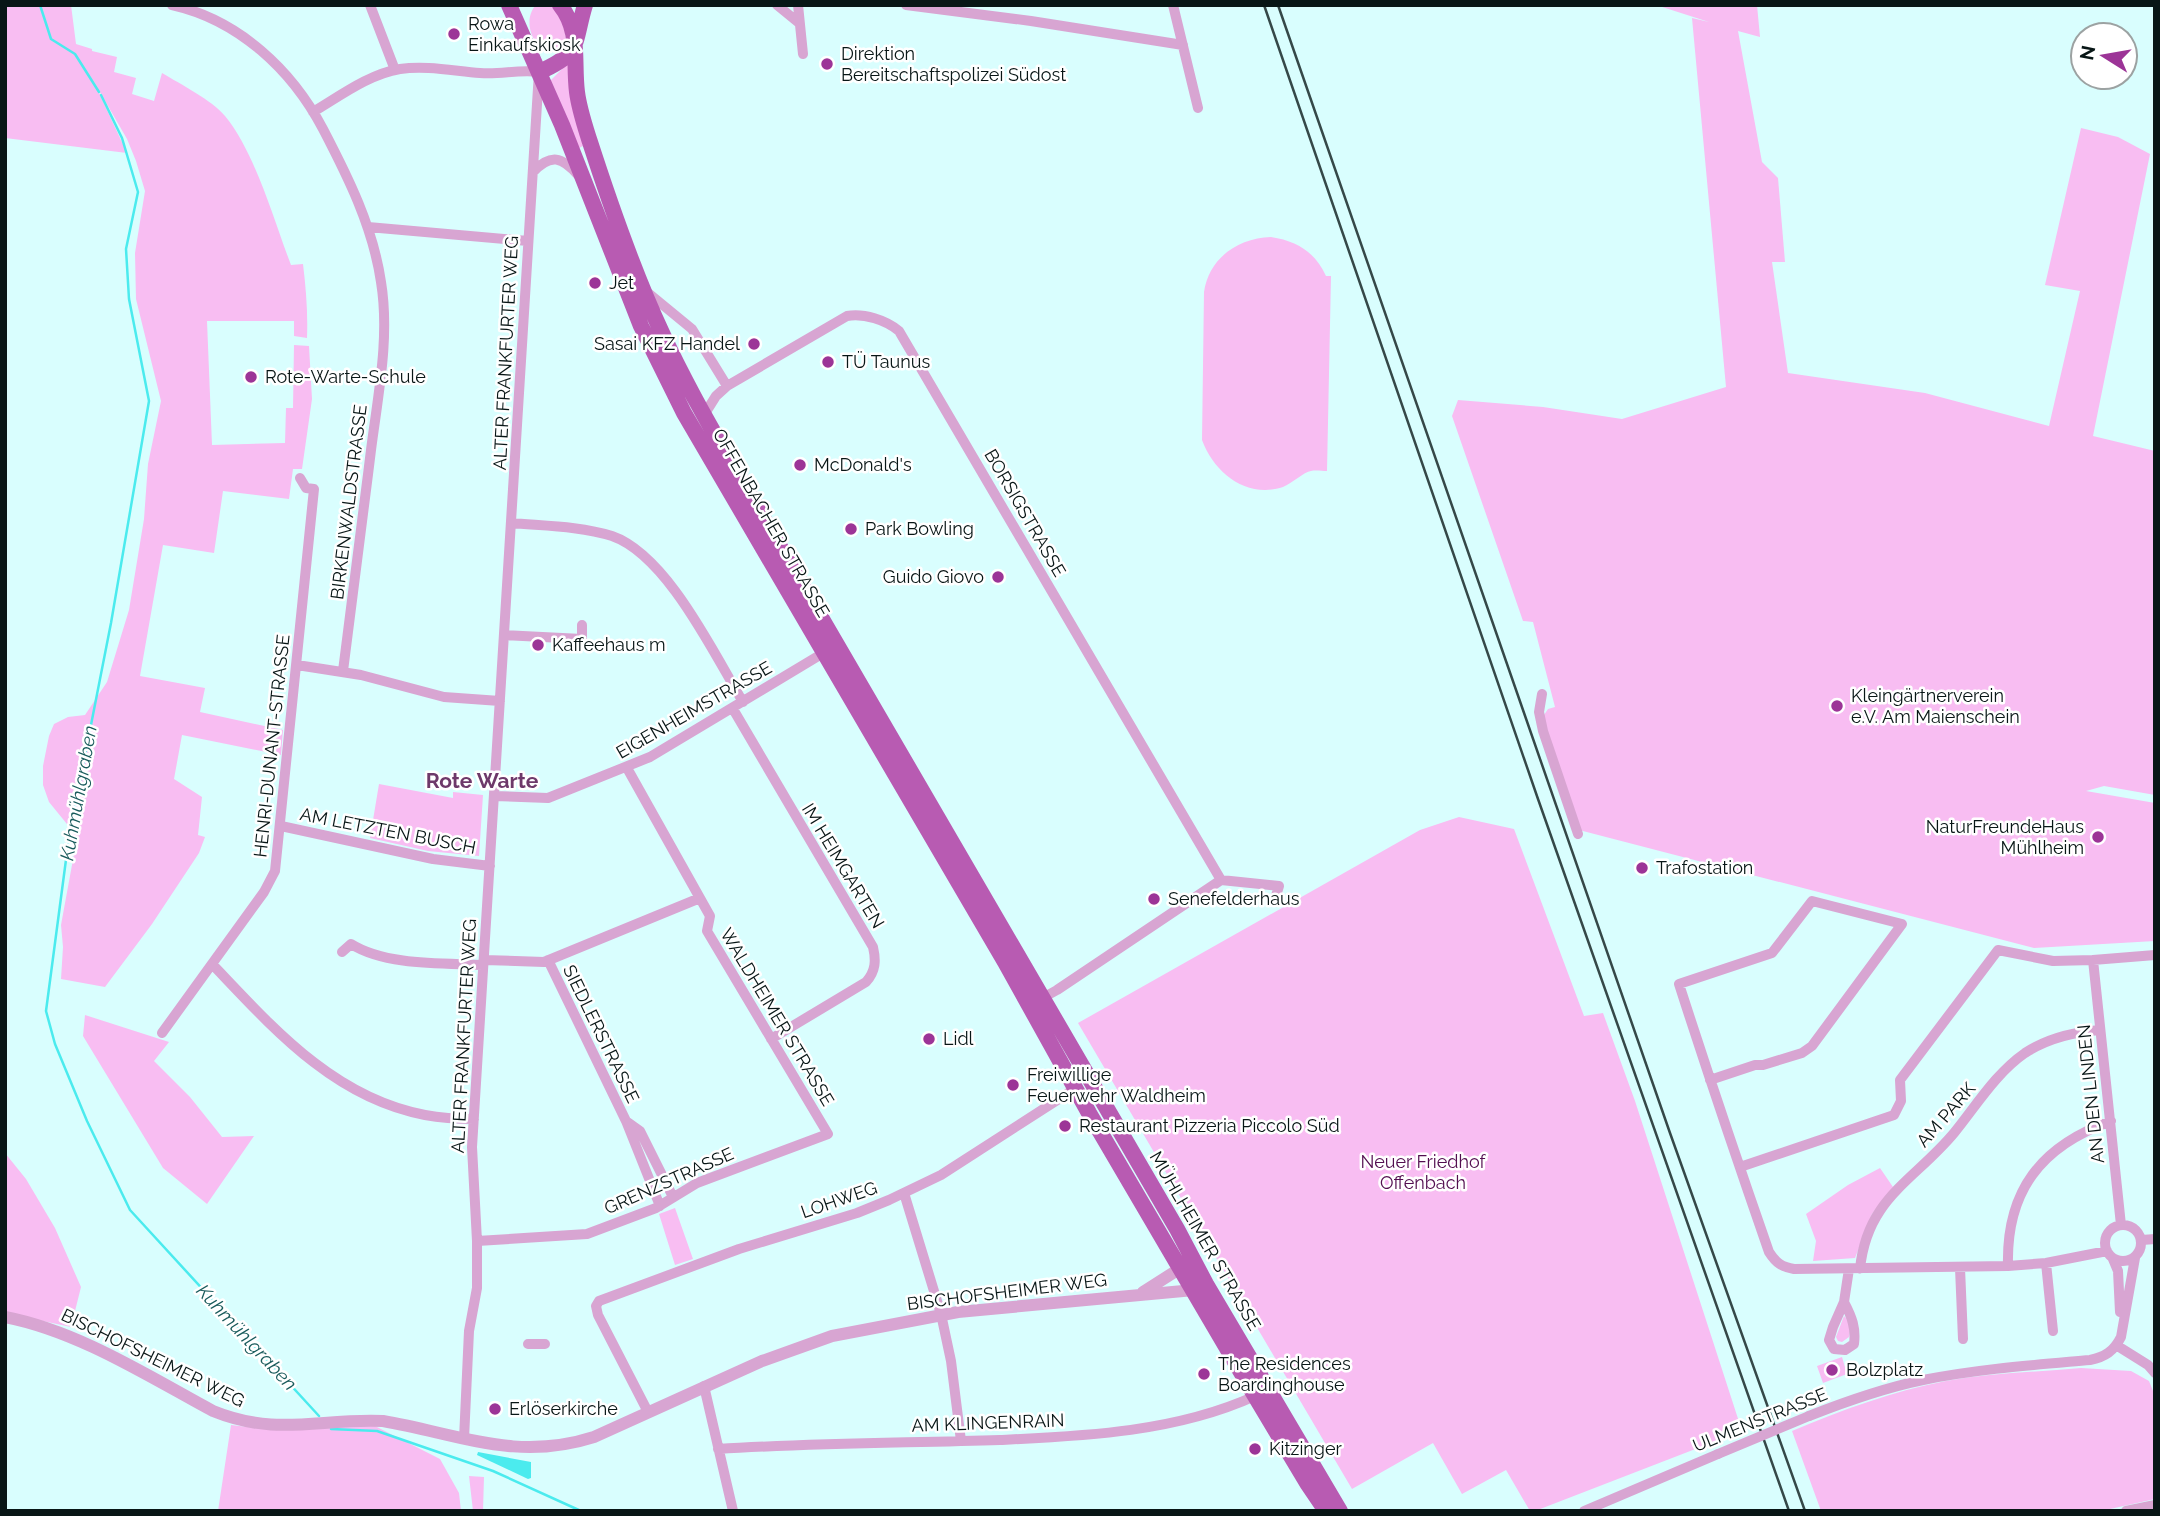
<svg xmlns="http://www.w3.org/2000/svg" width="2160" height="1516" font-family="Raleway,sans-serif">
<rect width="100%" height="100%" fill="#d9fefe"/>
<path fill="#f8bdf2" d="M5,5h66l5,39 16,5v2l25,6 -3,15 22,6 -4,16 22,7 8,-28c18,11 50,27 63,43 30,36 49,105 66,149l12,-1c3,25 5,49 4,74l-13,-2v-15h-87l5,124 73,-2 1,-35h7l1,-63 15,1 3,53 -10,70h-9l-4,30 -66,-8 -9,62 -51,-8 -23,131 65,12 -5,24 83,18 -2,25 -99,-20 -8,44 28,18 -4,38 7,2 -6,16 -47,71 -47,63 -44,-8 2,-32 -2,-22 15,-82 -5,-14 -22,-27 -6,-17v-19l6,-30 5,-12 14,-7 17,-2 22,-33 22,-72 15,-91 4,-55 13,-63 -25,-102 -1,-46 10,-62 -9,-30 -9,-22 -34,-59 34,73 -122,-15z
M536,5h18l8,9 5,30c-24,25 -50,-19 -31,-39z
M1656,5h101l3,32 -22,-6 24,131 16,16 7,84h-13l16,111 137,20 124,33 31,-135 -35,-6 36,-157 37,9 32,17 -57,282 62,15v344l-51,-9 -18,5 69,12v138l-121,7 -455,-118 -37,-112 6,-9 7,-2 -22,-85 -10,-1 -71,-205 6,-16 85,7 79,12 104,-32 -34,-369 17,4z
M569,62l2,37 12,47 -4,2 -29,-67z
M1271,237c26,4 44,15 55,39h5l-4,195c-5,0 -12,-1 -16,0 -7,1 -19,12 -28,16 -36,12 -69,-14 -81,-47l2,-148c5,-34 34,-54 67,-55z
M379,784l74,14v-6l30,3 -4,61 -51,-5 -58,-13z
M1459,817l55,12 70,187 19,-3 32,88 107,330 -207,80h-5l-24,-41 -44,24 -29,-51 -81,46 -274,-466 342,-193z
M85,1015l84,27 -15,19 36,36 32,40 32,-1 -47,68 -44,-36 -80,-132z
M5,1153l21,26 29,49 26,59 -10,40 -66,-14z
M1880,1168l13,19 -21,27 -17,44 -42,3 3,-20 -10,-27 42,-29z
M675,1208l18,51 -18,6 -16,-51z
M1844,1316c6,6 6,13 5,21l-7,5 -4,-1 -2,-4z
M1842,1357l5,17 -24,9 -6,-17z
M2081,1368l50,3 18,10 6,15v103l-54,12h-280l-29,-80c50,-21 101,-40 154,-50 44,-8 91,-9 135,-13z
M371,1424l69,35 19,34 2,18h-243l13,-86 33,4z
M469,1476l15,1 -1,34h-10z"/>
<path fill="#4bebee" d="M478,1452l53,10v16l-3,1 -51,-24z"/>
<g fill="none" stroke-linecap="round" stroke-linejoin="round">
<path stroke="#4bebee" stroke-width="2.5" d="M40,5l11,34 24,15 24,38
M101,95l21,43 16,54 -12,57 3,50 20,102 -38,222 -42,214 -23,174 9,33 32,77 43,89 189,206
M331,1429l46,2 116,40 88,40"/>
<path stroke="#d8a5d2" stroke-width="10" d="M172,5c67,15 120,65 151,124 25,48 50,98 58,153 9,55 -3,113 -10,168 -9,74 -19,148 -28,221
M370,5l25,65
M777,5l22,18
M798,5l5,49
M906,5l125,16 152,24
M1173,5l25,103
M313,112c27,-16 56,-38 87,-43 26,-4 54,2 80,4 20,2 39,-4 59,-1l-67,1075 5,94v47l-8,43 -5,108
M533,172c18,-19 29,-15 45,3
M368,227l160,14
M647,292l45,37 35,57
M704,415l12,-19 11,-10 120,-70c17,-3 39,4 52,15l322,549
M511,523c33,3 69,3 101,13 55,19 102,118 131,166
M504,635l78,4v-14
M297,665l64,10 83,22 56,4
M1542,694l-3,18 4,19 35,103
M733,709l140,238c3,13 3,24 -7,35l-95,57
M494,796l54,2 102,-41 175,-105
M281,826l152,33 57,7
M1221,880l58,6 -4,13
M342,952l9,-8c35,22 93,19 132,21
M484,960l60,2 156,-64
M548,960l78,161 34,85
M2093,960l28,265
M213,965c60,63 121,133 212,150 16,3 32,4 49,4
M1039,1000l18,-10 164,-110
M162,1033l102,-141 11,-21 39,-382 -8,-1 -6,-10
M1710,1080l45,-15h8l39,-12 10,-7 90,-122 -90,-23 -40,52 -93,31c29,90 59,179 90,268 7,11 13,15 25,17l214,-3 38,-3 61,-12
M626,1121l14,10 33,66
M1740,1167l154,-52 7,-14 -1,-21 98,-130 55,11 40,-1 62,-5
M904,1193l37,121 10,47 10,80
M2105 1243a18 18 0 1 1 36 0a18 18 0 1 1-36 0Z
M2142,1240l13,-1
M477,1241l110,-7 69,-26 41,-25 131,-49 -121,-203 3,-15 -83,-148
M2113,1259l5,12 2,41
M2046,1263l7,68
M2008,1266c-2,-75 33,-120 103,-145
M1960,1268l3,71
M1860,1269c7,-71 54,-88 94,-136 22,-27 42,-60 71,-80 23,-15 48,-21 75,-23
M1844,1302c8,15 12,26 10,42l-9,6 -11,-1 -5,-9 4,-13 11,-25 5,-33
M528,1344h17
M2116,1345l32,20 7,8
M704,1386l29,125
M648,1412l-50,-97 -2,-9 3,-5 140,-52 118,-36 32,-13 52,-25 135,-87
M1809,1416c38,-15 75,-28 114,-36 55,-11 111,-15 167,-20 15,-3 24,-9 31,-23l14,-79
M718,1449c94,-6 188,-6 282,-9 85,-4 176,-8 255,-44
M1584,1511l134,-57
M2126,1511l29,-6"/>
<path stroke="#d8a5d2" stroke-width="12" d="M1143,1292l44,-28
M5,1317c73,14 143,59 208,94 64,26 106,7 170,10 76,13 133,41 211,16l168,-76 70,-25 126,-24 236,-22 5,-3"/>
<path stroke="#b85bb2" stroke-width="16" d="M509,5l53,120 79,201 43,87 321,549 84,151 166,283 52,87 19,28
M560,5c21,26 13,56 17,87 2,16 7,31 12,47 21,65 44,132 73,194 20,44 44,86 68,128l447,768 29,55 134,227
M539,72c43,-19 34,-27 46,-67"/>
<path stroke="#354848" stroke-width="2.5" d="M1264,5l274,794 251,712
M1278,5l392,1128 135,378"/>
<path stroke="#d8a5d2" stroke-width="10" d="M1718,1454l91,-38"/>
</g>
<g fill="#9c3497" stroke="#fff" stroke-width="2.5">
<circle cx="454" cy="34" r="7"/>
<circle cx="827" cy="64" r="7"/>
<circle cx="595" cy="283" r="7"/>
<circle cx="754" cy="344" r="7"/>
<circle cx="828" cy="362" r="7"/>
<circle cx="251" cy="377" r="7"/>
<circle cx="800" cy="465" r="7"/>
<circle cx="851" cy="529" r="7"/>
<circle cx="998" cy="577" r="7"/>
<circle cx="538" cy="645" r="7"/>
<circle cx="1837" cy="706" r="7"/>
<circle cx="2098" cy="837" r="7"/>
<circle cx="1642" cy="868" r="7"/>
<circle cx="1154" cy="899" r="7"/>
<circle cx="929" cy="1039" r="7"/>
<circle cx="1013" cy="1085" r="7"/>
<circle cx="1065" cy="1126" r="7"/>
<circle cx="1832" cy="1370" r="7"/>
<circle cx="1204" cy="1374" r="7"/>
<circle cx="495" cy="1409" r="7"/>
<circle cx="1255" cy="1449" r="7"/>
</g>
<g text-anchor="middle" stroke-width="5" stroke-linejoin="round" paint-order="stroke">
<g font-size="18" fill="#081616" stroke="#fff" text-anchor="start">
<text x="468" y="30">Rowa<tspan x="468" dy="21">Einkaufskiosk</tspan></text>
<text x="841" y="60">Direktion<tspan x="841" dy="21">Bereitschaftspolizei Südost</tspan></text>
<text x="609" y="289">Jet</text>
<text x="740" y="350" text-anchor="end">Sasai KFZ Handel</text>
<text x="842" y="368">TÜ Taunus</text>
<text x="265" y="383">Rote-Warte-Schule</text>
<text x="814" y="471">McDonald's</text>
<text x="865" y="535">Park Bowling</text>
<text x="984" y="583" text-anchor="end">Guido Giovo</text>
<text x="552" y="651">Kaffeehaus m</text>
<text x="1851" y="702">Kleingärtnerverein<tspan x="1851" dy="21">e.V. Am Maienschein</tspan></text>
<text x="2084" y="833" text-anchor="end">NaturFreundeHaus<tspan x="2084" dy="21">Mühlheim</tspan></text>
<text x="1656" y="874">Trafostation</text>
<text x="1168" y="905">Senefelderhaus</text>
<text x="943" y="1045">Lidl</text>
<text x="1027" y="1081">Freiwillige<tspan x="1027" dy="21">Feuerwehr Waldheim</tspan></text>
<text x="1079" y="1132">Restaurant Pizzeria Piccolo Süd</text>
<text x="1218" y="1370">The Residences<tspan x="1218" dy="21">Boardinghouse</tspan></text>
<text x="1846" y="1376">Bolzplatz</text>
<text x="509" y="1415">Erlöserkirche</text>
<text x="1269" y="1455">Kitzinger</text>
</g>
<g font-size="18" fill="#081616" stroke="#fff">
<text transform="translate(506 353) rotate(-87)" y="6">ALTER FRANKFURTER WEG</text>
<text transform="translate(349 502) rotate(-83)" y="6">BIRKENWALDSTRASSE</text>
<text transform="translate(1025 513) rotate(60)" y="6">BORSIGSTRASSE</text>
<text transform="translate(771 523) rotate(60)" y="6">OFFENBACHER STRASSE</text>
<text transform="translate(694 710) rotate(-30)" y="6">EIGENHEIMSTRASSE</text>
<text transform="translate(272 746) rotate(-84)" y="6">HENRI-DUNANT-STRASSE</text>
<text transform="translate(388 831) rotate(11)" y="6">AM LETZTEN BUSCH</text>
<text transform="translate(843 866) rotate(59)" y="6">IM HEIMGARTEN</text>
<text transform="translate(777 1017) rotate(59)" y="6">WALDHEIMER STRASSE</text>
<text transform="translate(601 1034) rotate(64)" y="6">SIEDLERSTRASSE</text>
<text transform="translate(464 1036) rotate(-87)" y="6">ALTER FRANKFURTER WEG</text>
<text transform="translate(2091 1094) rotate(-96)" y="6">AN DEN LINDEN</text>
<text transform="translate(1946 1115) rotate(-49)" y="6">AM PARK</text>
<text transform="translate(669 1181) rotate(-24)" y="6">GRENZSTRASSE</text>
<text transform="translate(839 1200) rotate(-19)" y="6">LOHWEG</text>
<text transform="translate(1205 1241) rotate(60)" y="6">MÜHLHEIMER STRASSE</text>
<text transform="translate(1007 1292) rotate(-7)" y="6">BISCHOFSHEIMER WEG</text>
<text transform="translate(153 1358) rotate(26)" y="6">BISCHOFSHEIMER WEG</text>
<text transform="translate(1760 1420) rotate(-22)" y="6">ULMENSTRASSE</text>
<text transform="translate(988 1423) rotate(-2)" y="6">AM KLINGENRAIN</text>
</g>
<g font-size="18" fill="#530e50" stroke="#fff">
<text x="1423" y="1168">Neuer Friedhof<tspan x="1423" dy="21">Offenbach</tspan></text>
</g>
<g font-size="19" font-style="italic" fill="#195b5c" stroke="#fff">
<text transform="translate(78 793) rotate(-80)" y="7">Kuhmühlgraben</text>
<text transform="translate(247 1337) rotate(47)" y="7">Kuhmühlgraben</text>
</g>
<g font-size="21" font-weight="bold" fill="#6e396a" stroke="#fff">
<text x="482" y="788">Rote Warte</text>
</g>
</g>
<rect width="2160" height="1516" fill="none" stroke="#081616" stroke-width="14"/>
<g transform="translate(2104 56) rotate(281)"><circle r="33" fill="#ffffff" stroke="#9ca2a2" stroke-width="2"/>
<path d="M0-5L12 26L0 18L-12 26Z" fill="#9c3497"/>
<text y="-10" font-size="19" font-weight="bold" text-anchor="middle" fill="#081616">N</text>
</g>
</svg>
